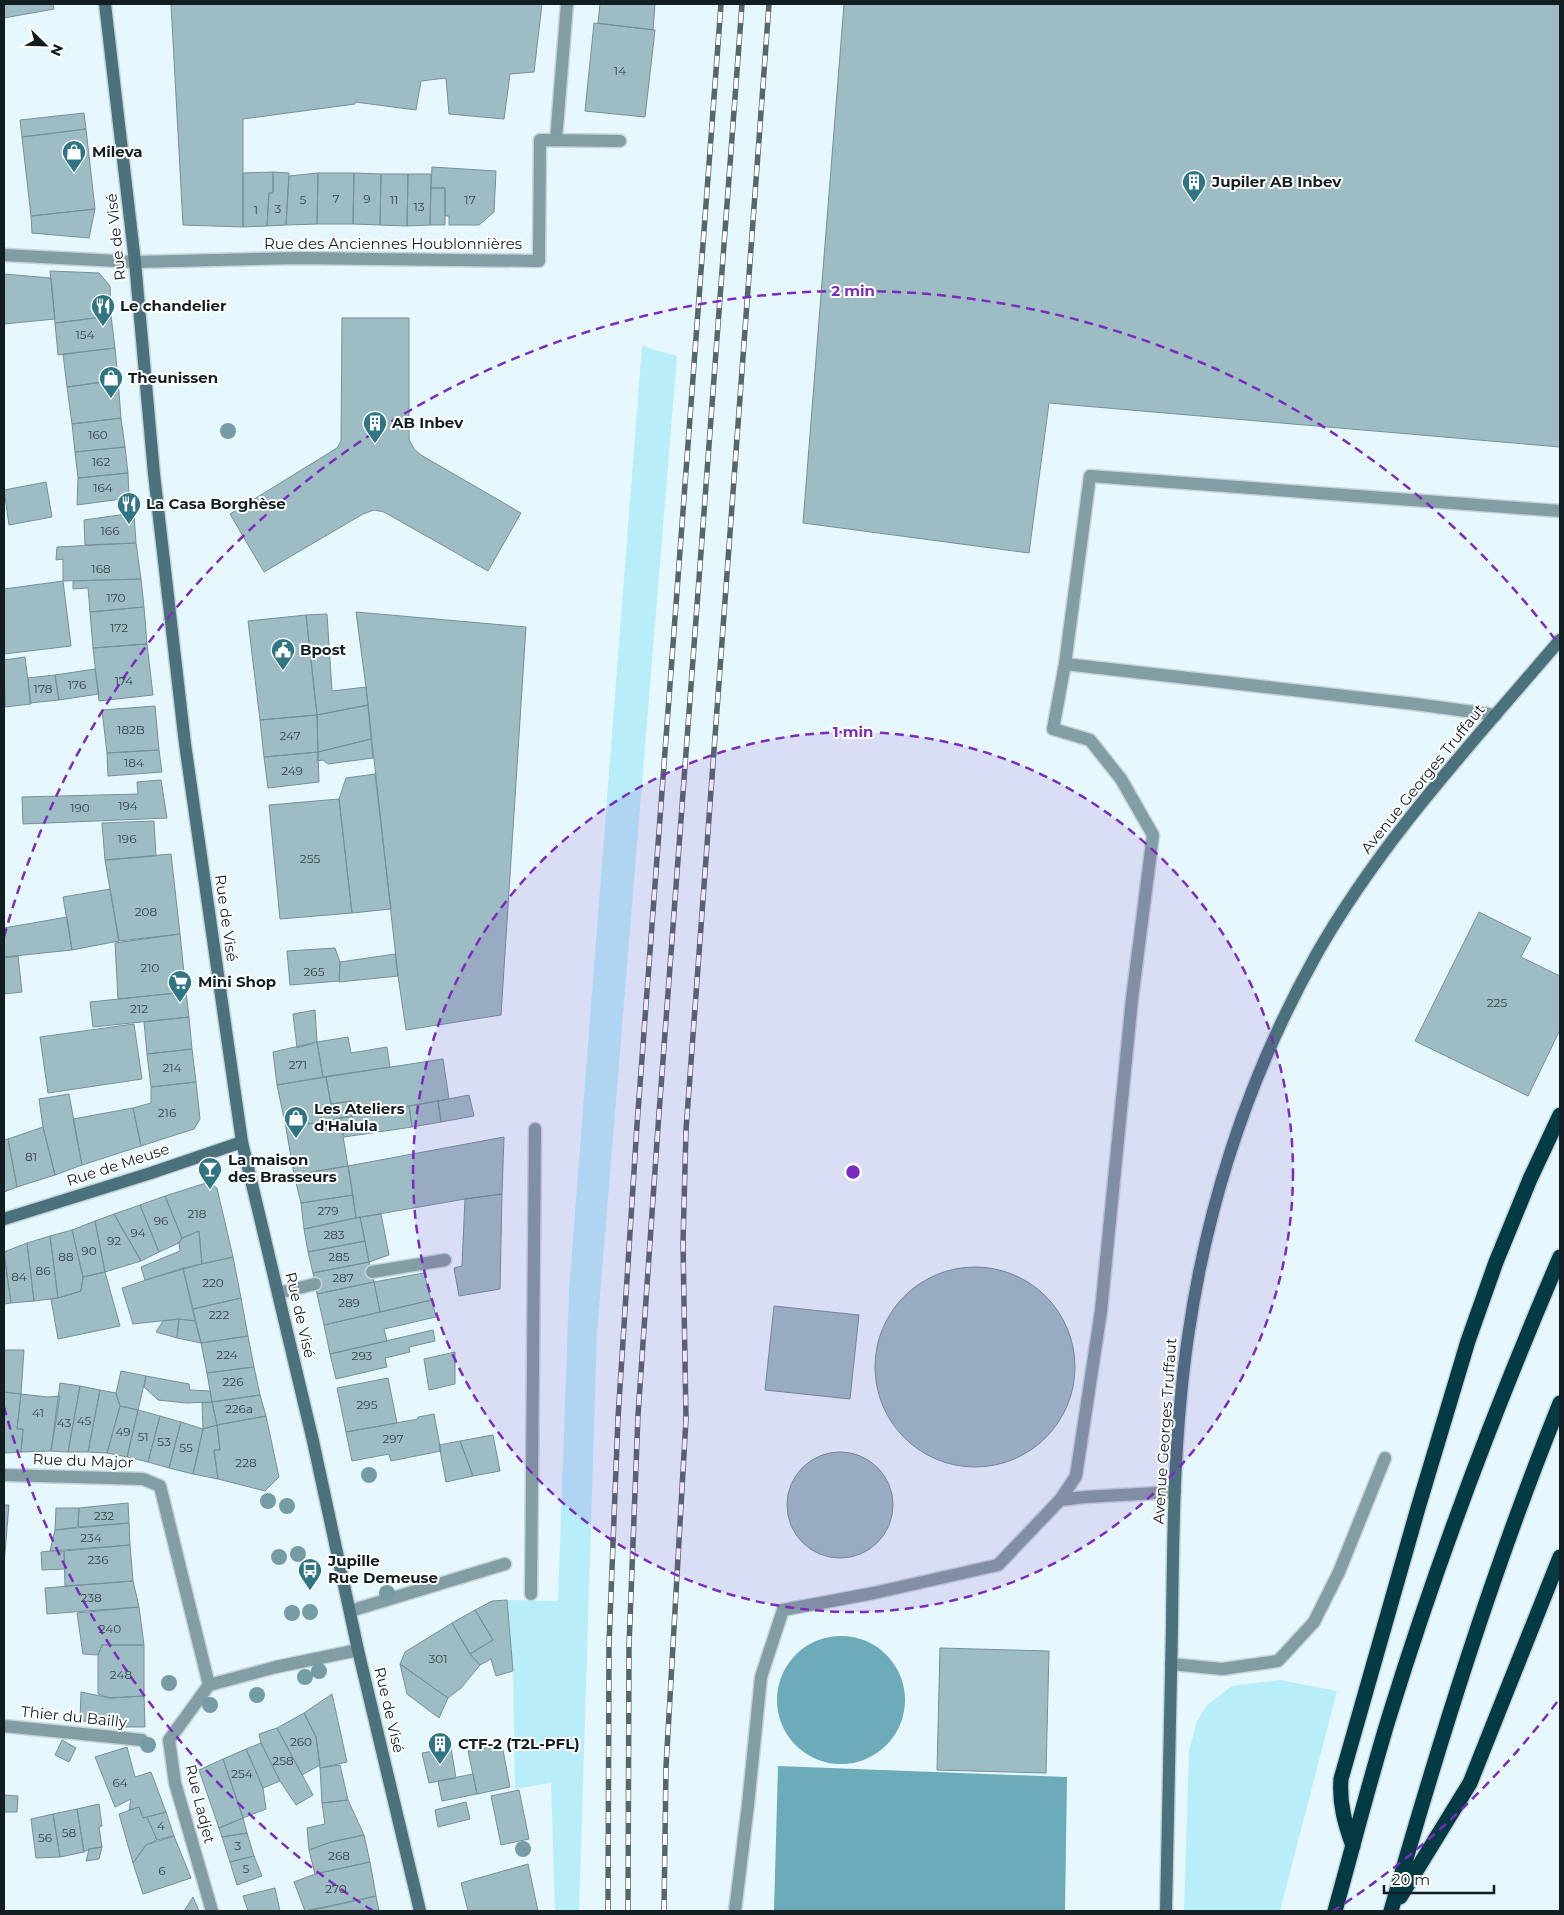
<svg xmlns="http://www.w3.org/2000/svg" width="1564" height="1915" font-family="Montserrat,sans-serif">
<rect width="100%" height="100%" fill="#e6f8fd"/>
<path fill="#b8edfa" d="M642,346l35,10 -80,977 -18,578h-24l-4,-128 -36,6 -2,-118 -6,-71 51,1 11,-310z
M1280,1680l57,11 -57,220h-96l5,-160 8,-30 10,-16 25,-19z"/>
<path fill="#6cabba" d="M777 1700a64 64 0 1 1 128 0a64 64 0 1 1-128 0Z
M778,1766l289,11 -2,134h-291z"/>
<path fill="#9ebcc4" stroke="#749198" d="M4,4h49l1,5 -50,9z
M171,4h371l-8,68 -24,2 -6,45 -55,-5 -3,-36 -25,3 -5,29 -61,-8v2l-112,15v108l-60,-2z
M600,4h55l-2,26 -55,-7z
M844,4h716v443l-511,-44 -20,150 -226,-30z
M594,23l61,7 -10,87 -60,-6z
M84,113l2,16 -64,8 -2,-17z
M86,129l9,80 -64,7 -9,-79z
M432,167l64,4 -2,41 -15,13h-30v-9h-4v-28h-14z
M273,172l16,1 -3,52 -19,1 2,-33h4z
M273,172v21h-4l-2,33 -24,1v-54z
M318,173h36l-1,51h-36z
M318,173l-1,51 -31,1 3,-49z
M354,173l27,1 -1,51 -27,-1z
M381,174h27l-1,52 -27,-1z
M408,174h23l-1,51 -23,1z
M431,188h14v37h-15z
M95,209l-6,29 -57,-5 -1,-17z
M50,271l49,2 11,13 1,30 -56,7z
M4,274l47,4 4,41 -51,5z
M111,316l4,32 -57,7 -3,-32z
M342,318h67v121l5,10 7,6 100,58 -33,58 -104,-59 -10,-2 -11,4 -99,58 -34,-58 107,-66 4,-7z
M115,348l3,32 -51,7 -4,-33z
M118,380l3,38 -49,6 -5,-37z
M121,418l4,29 -50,5 -3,-28z
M125,447l3,26 -50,5 -3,-26z
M128,473l1,25 -52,7 1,-27z
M46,482l6,35 -43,8 -5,-35z
M134,513l2,30 -51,2 -1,-25z
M136,543l5,36 -78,2v-22l-7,1 1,-13z
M141,579l3,28 -54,5 -2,-24 -15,1v-8z
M63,581l8,65 -67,8v-65z
M144,607l3,37 -54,4 -3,-36z
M356,612l170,15 -25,388 -95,15 -8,-54 -32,-289z
M327,614l5,77 34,-4 2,18 -51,10 -11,-100z
M306,615l11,100 -57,5 -12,-99z
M147,644l6,51 -54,6 -6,-53z
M25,657l6,47 -26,3 -1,-47z
M95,669l4,25 -40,6 -4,-25z
M55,675l4,25 -29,3 -2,-25z
M368,705l3,34 -53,13 -1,-37z
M155,706l4,44 -52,3 -5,-43z
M317,715l1,37 -54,5 -4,-37z
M371,739l2,19 -45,6 -5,-4 -6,1 1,-9z
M159,750l3,22 -54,4 -1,-23z
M318,752l1,30 -51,6 -4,-31z
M375,774l16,135 -39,4 -13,-114 7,-21z
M161,780l6,38 -144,6 -1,-27 116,-3 -1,-12z
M339,799l13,114 -72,6 -11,-114z
M154,821l2,35 -51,4 -3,-37z
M171,854l9,80 -61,7 -14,-81z
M110,889l9,52 -47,9 -9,-53z
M1479,912l52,26 -10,19 39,19v54l-32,66 -113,-55z
M67,917l5,33 -68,7v-29z
M180,934l6,58 -68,7 -3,-56z
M335,948l5,14 -1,19 -49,4 -3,-34z
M395,954l3,22 -59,6 1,-20z
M18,956l4,36 -18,2v-36z
M186,992l3,25 -96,10 -3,-25z
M315,1010l2,32 -20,6 -4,-34z
M189,1017l3,32 -45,5 -3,-32z
M134,1024l8,55 -94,14 -8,-56z
M348,1037l3,16 36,-6 3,20 -67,10 -6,-35z
M317,1042l6,35 -46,8 -4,-33z
M192,1049l4,33 -45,5 -4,-33z
M443,1059l6,40 -96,17 -2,-15 -20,3 -5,-27z
M326,1077l5,27 20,-3 2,15 -67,12 -9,-43z
M196,1082l4,37 -6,10 -53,17 -8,-38 18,-5v-16z
M69,1094l13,71 -27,10 -12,-48 -4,-28z
M469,1095l5,21 -33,6 -3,-21z
M438,1101l3,21 -29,5 -3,-21z
M409,1106l3,21 -68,10 -4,-19z
M133,1108l8,38 -59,19 -9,-46z
M340,1118l8,48 -54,9 -8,-47z
M43,1127l12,48 -38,12 -9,-48z
M504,1137l-2,57 -37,5 -109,19 -8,-52z
M8,1139l9,48 -13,5v-52z
M348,1166l5,29 -52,8 -7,-28z
M209,1182l8,6 16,69 -31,7 -3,-33 -17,7 -17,-42z
M502,1194l-2,95 -41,7 -5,-28 8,-2 3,-67z
M353,1195l3,23 -52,11 -3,-26z
M165,1196l17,42 -3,5 -20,9 -19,-47z
M140,1205l19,47 -18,9 -27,-47z
M114,1214l27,47 -36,11 -10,-51z
M381,1214l8,41 -20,7 -9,-45z
M360,1217l5,24 -57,11 -4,-23z
M95,1221l10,51 -22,5 -11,-47z
M72,1230l11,47 -2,14 -23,7 -8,-62z
M199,1231l3,33 -57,16 -4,-13 39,-16 -1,-8 3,-5z
M50,1236l8,62 -24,3 -7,-58z
M365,1241l4,21 -56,11 -5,-21z
M27,1243l7,58 -23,2 -7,-51z
M4,1254l7,49 -7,1z
M233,1257l8,41 -48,11 -10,-41z
M369,1262l5,20 -57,12 -4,-21z
M875 1367a100 100 0 1 1 200 0a100 100 0 1 1-200 0Z
M183,1268l12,53 -16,-2 -46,5 -11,-36z
M105,1272l15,54 -62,13 -7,-40 7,-1 23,-7 2,-14z
M424,1273l7,27 -51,12 -6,-30z
M374,1282l6,30 -56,13 -7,-31z
M241,1298l7,38 -47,7 -8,-34z
M432,1300l4,17 -52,12 3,12 -57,13 -6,-29z
M774,1306l85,9 -9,84 -85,-9z
M179,1319l-2,19 -21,-6 7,-11z
M179,1319l16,2 6,22 -24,-5z
M433,1330l2,11 -26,6 1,5 -25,6 2,9 -51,12 -6,-25z
M248,1336l6,31 -47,6 -6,-30z
M4,1350h20l-3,44 -17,-2z
M455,1352v32l-26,6 -5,-31z
M254,1367l6,28 -48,7 -5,-29z
M121,1371l25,5 -8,34 -18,-4 -4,-13z
M146,1376l43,8 1,6 20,1 2,11 -26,1 -28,-3 -14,-13z
M388,1378l9,45 -51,9 -9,-44z
M60,1383l20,3 -12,66 -17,-1z
M80,1386l20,4 -12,62h-20z
M100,1390l16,3 4,13 -13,47 -19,-1z
M4,1392l17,2 -4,35h6l-2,23 -17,1z
M21,1394l27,3 12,-1 -9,55 -30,1 2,-23h-6z
M260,1395l6,21 -49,9 -5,-23z
M212,1402l5,23 -14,4 -1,-26z
M120,1406l18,4 -11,47 -20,-4z
M138,1410l22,6 -12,46 -21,-5z
M434,1414l7,37 -50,10 -2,-7 -37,7 -6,-29 72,-13v-2z
M160,1416l21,6 -12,46 -21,-6z
M266,1416l13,61 -14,14 -47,-12 -4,-29h6l-3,-25z
M181,1422l22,7 -10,45 -24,-6z
M217,1425l3,25h-6l4,29 -25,-5 10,-45z
M493,1435l7,36 -27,5 -13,-35z
M460,1441l13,35 -27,6 -7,-37z
M787 1505a53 53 0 1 1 106 0a53 53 0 1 1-106 0Z
M128,1503l1,20 -51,4 1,-19z
M4,1505h5l-5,59z
M56,1508h23l-1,19 -23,3z
M129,1523l1,22 -80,6 5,-21z
M130,1545l3,36 -68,5 -1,-35z
M50,1551h14l1,18 -23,1 -1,-18z
M133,1581l6,26 -92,7 -2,-26z
M507,1600l6,71 -17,5 -5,-17 -11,6 -10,-11 23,-14 -18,-30 17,-9z
M139,1607l5,38h-42l-4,10 -15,-1 -6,-41z
M475,1610l18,30 -23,14 -18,-31z
M452,1623l18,31 10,11 -19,23 -13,10 -48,-34 5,-12z
M102,1645h42v51l-34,2 -12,-4v-39z
M940,1648l109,3 -3,122 -109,-3z
M400,1664l48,34 -9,20 -32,-24z
M81,1692l29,6 34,-2 1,31h-37l-28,-7z
M332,1694l15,68 -27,6 -4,-31 -12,-24z
M304,1713l12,24 4,28 -18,10 -25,-47z
M277,1728l36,67 -17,10 -16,-24 -19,-38 -2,-9z
M62,1740l14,8 -7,14 -14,-7z
M261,1743l19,38 -17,7 -17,-39z
M502,1745l8,42 -33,7 -9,-43z
M127,1747l8,30 16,-5 15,40 -23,6 -4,-11 -10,3 2,-11 -16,8 -20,-50z
M451,1748l5,30 -27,5 -7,-30z
M246,1749l17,39 3,21 -23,9 -20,-59z
M223,1759l20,59 -24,10 -20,-58z
M340,1765l8,35 -26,3 -2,-35z
M473,1774l4,20 -35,7 -4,-20z
M519,1790l10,49 -28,6 -10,-49z
M4,1795l14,1 -1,16h-13z
M348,1800l16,35 -33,7 -22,8 -2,-22 18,-4 -3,-21z
M466,1802l4,17 -32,8 -3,-17z
M99,1804l3,22 -3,1 3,20 -13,2 -5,3 -7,-43z
M139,1807l4,11 4,-1 10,23 -11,5 -13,18 -14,-49z
M77,1809l7,43 -24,5 -7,-43z
M166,1812l8,24 -17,4 -10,-23z
M53,1814l7,43 -24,1 -5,-39z
M243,1818l4,15 -25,4 -3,-9z
M247,1833l7,23 -24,6 -8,-25z
M364,1835l6,27 -55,12 -6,-24 22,-8z
M174,1836l17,42 -48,16 -10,-31 13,-18z
M102,1847l-3,12 -13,2 3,-12z
M254,1856l8,20 -25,9 -7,-23z
M370,1862l6,34 -71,15 -11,-29 21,-8z
M528,1864l10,47h-70l-7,-28z
M275,1888l5,23h-32l-5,-15z
M376,1896l3,15h-74l18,-3z
M193,1897l6,14h-15z"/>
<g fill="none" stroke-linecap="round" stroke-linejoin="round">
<g stroke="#c4d5da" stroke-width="15">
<path id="lane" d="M556,140l11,-136
M1065,664l350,40 81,11
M372,1272l73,-12
M278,1293l37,-9
M1060,1500l25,-3 90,-5
M531,1594l4,-465
M1171,1664l51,5 56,-8 36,-39 25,-50 46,-114
M735,1911l13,-106 13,-128 22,-67 91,-17 124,-28 62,-65 16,-24 25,-165 31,-312 21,-164 -32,-56 -31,-39 -37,-11 12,-65 25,-188 470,35"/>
</g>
<g stroke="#c4d5da" stroke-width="15">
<path id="street" d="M4,255l131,7 164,-4 240,3 1,-121 80,1
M4,1475l139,4 17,7 49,199 67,-18 82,-17
M350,1611l155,-47
M209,1685l-40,55 6,43 37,128
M4,1726l138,14"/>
</g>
<g stroke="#c4d5da" stroke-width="15">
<path id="secondary" d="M105,4l30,258 19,212 31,270 57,398 71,299 45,209 62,261
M4,1219l147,-46 91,-31
M1166,1911c2,-94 4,-189 6,-284 1,-96 2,-195 16,-290 19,-133 62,-263 127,-380 66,-117 158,-215 245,-317"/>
</g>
<g stroke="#c4d5da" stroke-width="18">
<path id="highway" d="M1353,1846c-8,-22 -14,-43 -12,-67l77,-271 50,-167 28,-79 34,-83 30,-64
M1400,1897l70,-114 90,-226
M1335,1911c18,-65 35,-132 55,-197 48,-155 106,-308 170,-457
M1391,1911c49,-172 102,-342 169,-508"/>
</g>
<use href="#lane" stroke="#829da3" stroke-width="12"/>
<use href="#street" stroke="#829da3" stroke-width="12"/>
<use href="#secondary" stroke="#4b727c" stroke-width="12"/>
<use href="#highway" stroke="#033a44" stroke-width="15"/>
<g stroke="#586669" stroke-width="5.5">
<path id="rail" d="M608,1911l1,-267 9,-226 19,-293 84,-1121
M628,1911l1,-265 9,-231 20,-288 84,-1123
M664,1911l2,-144 20,-348 -3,-176 3,-113 83,-1126"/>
</g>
<use href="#rail" stroke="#fff" stroke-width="4" stroke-dasharray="11" stroke-linecap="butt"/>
</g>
<g fill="#759ca4">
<circle cx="228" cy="431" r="8"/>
<circle cx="369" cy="1475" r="8"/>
<circle cx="268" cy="1501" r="8"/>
<circle cx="287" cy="1506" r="8"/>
<circle cx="298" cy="1554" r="8"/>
<circle cx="279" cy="1557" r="8"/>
<circle cx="387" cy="1593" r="8"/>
<circle cx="310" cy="1612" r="8"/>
<circle cx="292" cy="1613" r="8"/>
<circle cx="319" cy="1671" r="8"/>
<circle cx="305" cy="1677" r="8"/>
<circle cx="169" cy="1683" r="8"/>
<circle cx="257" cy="1695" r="8"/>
<circle cx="210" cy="1705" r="8"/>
<circle cx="148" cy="1745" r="8"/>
<circle cx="523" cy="1849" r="8"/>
</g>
<circle cx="853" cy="1172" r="440" fill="#7b2cbf" fill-opacity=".12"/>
<g fill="none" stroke="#7b2cbf" stroke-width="2.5" stroke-dasharray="9 6">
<circle cx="853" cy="1172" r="440"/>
<path d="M1557 1702A881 881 0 0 1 1333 1911M373 1911A881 881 0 0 1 4 1407M4 937A881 881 0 0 1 1557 642"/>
</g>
<defs>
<g id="shop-pin" transform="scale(1.25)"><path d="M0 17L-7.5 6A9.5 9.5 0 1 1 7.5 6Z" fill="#307584" stroke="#fff"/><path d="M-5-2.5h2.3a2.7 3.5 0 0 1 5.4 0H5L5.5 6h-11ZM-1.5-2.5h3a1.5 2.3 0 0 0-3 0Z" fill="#fff"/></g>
<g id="building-pin" transform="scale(1.25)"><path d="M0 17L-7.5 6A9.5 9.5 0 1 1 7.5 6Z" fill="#307584" stroke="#fff"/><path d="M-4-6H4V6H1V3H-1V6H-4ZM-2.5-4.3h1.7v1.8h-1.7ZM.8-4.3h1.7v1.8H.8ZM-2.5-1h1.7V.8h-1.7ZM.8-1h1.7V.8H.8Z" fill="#fff"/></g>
<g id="restaurant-pin" transform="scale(1.25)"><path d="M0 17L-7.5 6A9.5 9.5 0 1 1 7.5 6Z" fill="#307584" stroke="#fff"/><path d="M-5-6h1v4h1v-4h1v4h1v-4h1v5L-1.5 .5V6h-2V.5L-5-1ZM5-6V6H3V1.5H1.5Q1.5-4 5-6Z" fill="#fff"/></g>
<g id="civic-pin" transform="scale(1.25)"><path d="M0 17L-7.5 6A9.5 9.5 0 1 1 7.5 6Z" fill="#307584" stroke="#fff"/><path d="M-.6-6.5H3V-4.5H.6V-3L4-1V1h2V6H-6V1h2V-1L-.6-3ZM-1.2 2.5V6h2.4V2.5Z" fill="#fff"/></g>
<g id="supermarket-pin" transform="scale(1.25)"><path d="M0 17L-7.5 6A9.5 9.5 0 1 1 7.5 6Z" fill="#307584" stroke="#fff"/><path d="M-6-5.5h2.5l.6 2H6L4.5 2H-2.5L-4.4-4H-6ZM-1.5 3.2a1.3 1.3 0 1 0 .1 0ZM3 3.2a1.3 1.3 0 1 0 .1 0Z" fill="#fff"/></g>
<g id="bar-pin" transform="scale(1.25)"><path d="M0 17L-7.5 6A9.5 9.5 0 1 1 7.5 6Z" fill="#307584" stroke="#fff"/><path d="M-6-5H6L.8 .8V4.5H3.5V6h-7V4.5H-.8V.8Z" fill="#fff"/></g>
<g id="bus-pin" transform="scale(1.25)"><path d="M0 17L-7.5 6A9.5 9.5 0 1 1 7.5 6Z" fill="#307584" stroke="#fff"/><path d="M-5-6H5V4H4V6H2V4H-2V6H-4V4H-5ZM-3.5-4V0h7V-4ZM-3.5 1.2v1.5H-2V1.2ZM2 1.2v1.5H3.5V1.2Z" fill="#fff"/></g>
</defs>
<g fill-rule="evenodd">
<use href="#shop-pin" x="74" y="152"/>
<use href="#building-pin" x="1194" y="182"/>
<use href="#restaurant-pin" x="103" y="306"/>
<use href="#shop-pin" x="111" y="378"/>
<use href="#building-pin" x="375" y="423"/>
<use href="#restaurant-pin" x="129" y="504"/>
<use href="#civic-pin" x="283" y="650"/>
<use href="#supermarket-pin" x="180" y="982"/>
<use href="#shop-pin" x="296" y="1118"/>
<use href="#bar-pin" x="210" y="1169"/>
<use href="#bus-pin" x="310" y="1570"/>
<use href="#building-pin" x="440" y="1744"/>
</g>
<g text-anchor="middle" stroke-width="4" stroke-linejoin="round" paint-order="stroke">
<g font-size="12" fill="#35464a">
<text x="620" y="75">14</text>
<text x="336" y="203">7</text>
<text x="367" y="203">9</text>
<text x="303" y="204">5</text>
<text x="394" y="204">11</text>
<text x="470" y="204">17</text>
<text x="419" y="211">13</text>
<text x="278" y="213">3</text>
<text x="256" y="214">1</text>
<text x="85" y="339">154</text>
<text x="98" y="439">160</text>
<text x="101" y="466">162</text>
<text x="103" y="492">164</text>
<text x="110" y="535">166</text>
<text x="101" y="573">168</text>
<text x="116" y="602">170</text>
<text x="119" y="632">172</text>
<text x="124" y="685">174</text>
<text x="77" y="689">176</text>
<text x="43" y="693">178</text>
<text x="131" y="734">182B</text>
<text x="290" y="740">247</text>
<text x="134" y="767">184</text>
<text x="292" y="775">249</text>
<text x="128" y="810">194</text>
<text x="80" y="812">190</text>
<text x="127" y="843">196</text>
<text x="310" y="863">255</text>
<text x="146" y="916">208</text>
<text x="150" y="972">210</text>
<text x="314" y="976">265</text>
<text x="1497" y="1007">225</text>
<text x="139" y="1013">212</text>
<text x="298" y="1069">271</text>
<text x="172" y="1072">214</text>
<text x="167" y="1117">216</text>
<text x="31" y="1161">81</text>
<text x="328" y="1215">279</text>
<text x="197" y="1218">218</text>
<text x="161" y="1225">96</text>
<text x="138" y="1237">94</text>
<text x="334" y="1239">283</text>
<text x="114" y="1245">92</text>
<text x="89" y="1255">90</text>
<text x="66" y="1261">88</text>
<text x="339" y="1261">285</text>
<text x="43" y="1275">86</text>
<text x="19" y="1281">84</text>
<text x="343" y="1282">287</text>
<text x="213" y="1287">220</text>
<text x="349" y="1307">289</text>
<text x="219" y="1319">222</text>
<text x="227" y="1359">224</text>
<text x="362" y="1360">293</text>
<text x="233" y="1386">226</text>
<text x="367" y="1409">295</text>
<text x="239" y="1413">226a</text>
<text x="38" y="1417">41</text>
<text x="84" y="1425">45</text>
<text x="64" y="1427">43</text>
<text x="123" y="1436">49</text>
<text x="143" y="1441">51</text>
<text x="393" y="1443">297</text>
<text x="164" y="1446">53</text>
<text x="186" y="1452">55</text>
<text x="246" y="1467">228</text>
<text x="104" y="1520">232</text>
<text x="91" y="1542">234</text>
<text x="98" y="1564">236</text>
<text x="91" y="1602">238</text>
<text x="110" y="1633">240</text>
<text x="438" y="1663">301</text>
<text x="121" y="1679">248</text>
<text x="301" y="1746">260</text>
<text x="283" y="1765">258</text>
<text x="242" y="1778">254</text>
<text x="120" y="1787">64</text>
<text x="161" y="1830">4</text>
<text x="69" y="1837">58</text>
<text x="45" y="1842">56</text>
<text x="238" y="1850">3</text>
<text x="339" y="1860">268</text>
<text x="246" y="1873">5</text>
<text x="162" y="1875">6</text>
<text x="336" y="1893">270</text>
</g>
<g font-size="15" font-weight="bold" fill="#121e21" stroke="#fff" text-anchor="start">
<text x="92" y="157">Mileva</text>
<text x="1212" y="187">Jupiler AB Inbev</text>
<text x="120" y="311">Le chandelier</text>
<text x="128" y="383">Theunissen</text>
<text x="392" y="428">AB Inbev</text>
<text x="146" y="509">La Casa Borghèse</text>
<text x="300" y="655">Bpost</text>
<text x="198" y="987">Mini Shop</text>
<text x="314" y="1114">Les Ateliers<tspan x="314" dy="17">d'Halula</tspan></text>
<text x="228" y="1165">La maison<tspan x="228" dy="17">des Brasseurs</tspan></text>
<text x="328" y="1566">Jupille<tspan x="328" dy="17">Rue Demeuse</tspan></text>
<text x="458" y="1749">CTF-2 (T2L-PFL)</text>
</g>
<g font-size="15" fill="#121e21" stroke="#fff">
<text transform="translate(116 237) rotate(-96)" y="5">Rue de Visé</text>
<text x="393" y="249">Rue des Anciennes Houblonnières</text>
<text transform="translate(1423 779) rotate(-51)" y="5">Avenue Georges Truffaut</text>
<text transform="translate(226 918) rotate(82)" y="5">Rue de Visé</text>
<text transform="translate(118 1165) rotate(-18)" y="5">Rue de Meuse</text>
<text transform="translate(300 1315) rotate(77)" y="5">Rue de Visé</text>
<text transform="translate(1165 1431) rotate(-86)" y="5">Avenue Georges Truffaut</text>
<text transform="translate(83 1461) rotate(2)" y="5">Rue du Major</text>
<text transform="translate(389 1710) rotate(77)" y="5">Rue de Visé</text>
<text transform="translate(74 1717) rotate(6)" y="5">Thier du Bailly</text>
<text transform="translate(200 1804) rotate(76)" y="5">Rue Ladjet</text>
</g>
</g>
<circle cx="853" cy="1172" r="8" fill="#7b2cbf" stroke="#fff" stroke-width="2.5"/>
<g font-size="15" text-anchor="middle" font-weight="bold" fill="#7b2cbf" stroke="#fff" stroke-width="4" stroke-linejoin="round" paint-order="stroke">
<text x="853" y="296">2 min</text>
<text x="853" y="737">1 min</text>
</g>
<rect width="1564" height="1915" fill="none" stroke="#121e21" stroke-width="10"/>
<g transform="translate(45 45) rotate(113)" stroke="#ffffff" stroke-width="4" paint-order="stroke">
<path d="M0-4L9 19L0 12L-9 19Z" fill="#121e21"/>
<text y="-8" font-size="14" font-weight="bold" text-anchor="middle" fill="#121e21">N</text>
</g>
<path d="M1384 1885v8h110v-8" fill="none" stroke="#121e21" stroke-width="2.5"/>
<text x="1392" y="1885" font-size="15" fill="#121e21" stroke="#ffffff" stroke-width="4" paint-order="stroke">20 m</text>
</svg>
